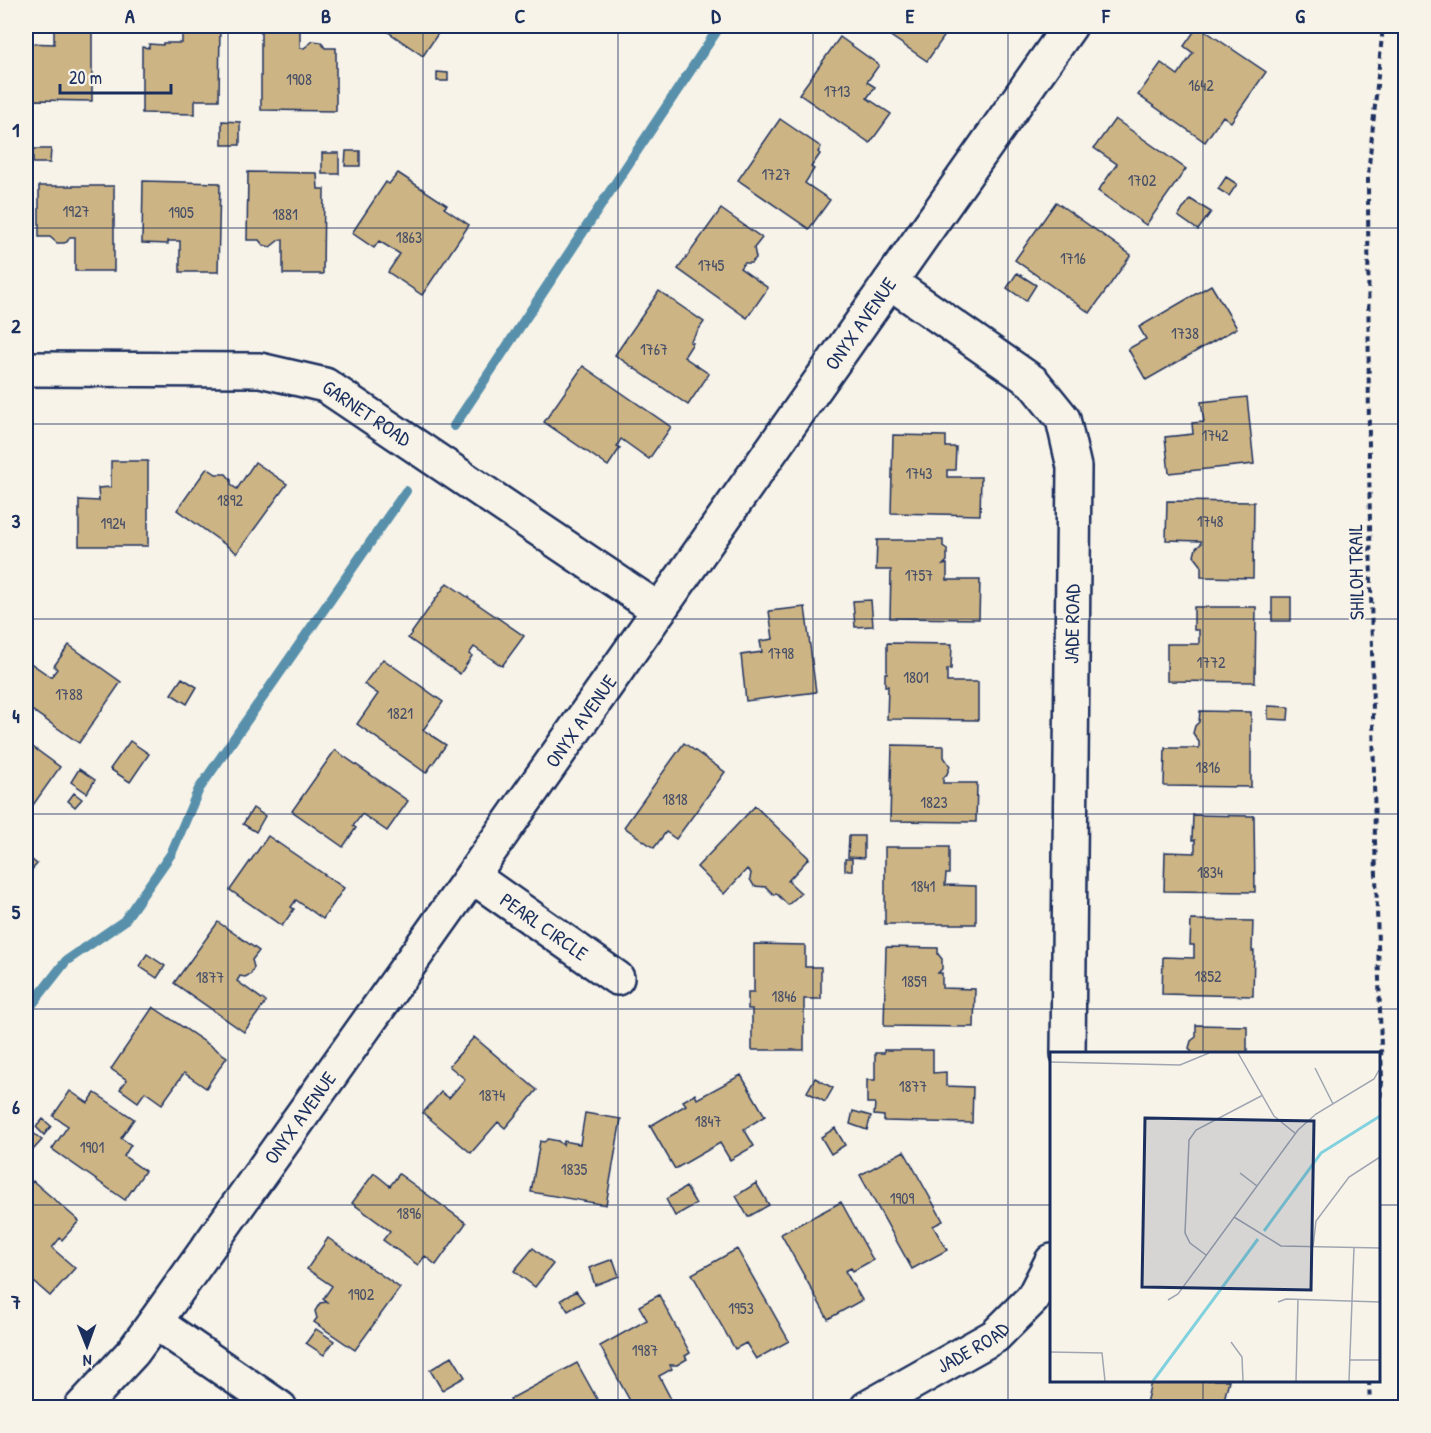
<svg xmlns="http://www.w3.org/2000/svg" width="1431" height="1433" font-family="'Patrick Hand',sans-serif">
<rect width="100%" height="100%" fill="#f7f3e8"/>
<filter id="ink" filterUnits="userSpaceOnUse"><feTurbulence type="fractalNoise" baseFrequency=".0167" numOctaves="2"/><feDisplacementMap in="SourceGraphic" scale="12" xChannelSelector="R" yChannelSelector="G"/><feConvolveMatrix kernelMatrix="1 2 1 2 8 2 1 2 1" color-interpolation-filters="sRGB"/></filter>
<g filter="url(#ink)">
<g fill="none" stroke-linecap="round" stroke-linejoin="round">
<path stroke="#5990ab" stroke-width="10" d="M454,426l266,-400
M26,1017l4,-10 36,-46 58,-40 47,-67 28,-65 207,-298"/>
</g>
<path fill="#cdb484" stroke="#1b2f5e" stroke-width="1.5" d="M54,26h38v75l-58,-1v14h-8v-71l28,1z
M182,26h38l-1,74h-24v14l-53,-1v-66l7,1v-4l14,1v-2h19z
M261,26h39v22h4l9,-7 8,1 4,6h11v63l-75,-1z
M382,26h61l-20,30 -42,-29z
M876,26h65l7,5 -21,30z
M1198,26l68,46 -35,50 -8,-6 -18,26 -67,-47 23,-32 17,12 15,-22 -9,-7z
M840,37l39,28 -12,17 8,5 -8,11 24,16 -21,29 -71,-49z
M437,72l11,1v8h-11z
M780,119l41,28 -3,5 2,2 -9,13 3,2 -9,14 25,17 -21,29 -71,-49z
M1115,119l71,50 -40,56 -48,-34 19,-27 -23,-16z
M222,121l18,1v23h-18z
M33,149h18l-1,14h-17z
M346,151h14v15h-15z
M322,153h17v21h-17z
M248,172l69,1 1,16h6l-1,85h-40v-34h-4l-9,7 -7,-2 -4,-5h-12z
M398,173l49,32 -3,3 25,17 -47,70 -34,-23 12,-18 -21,-13 -5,7 -22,-15 34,-51 3,2z
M1226,177l11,7 -8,12 -11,-7z
M143,181l77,2 -2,89h-38v-31h-12v3l-26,-1z
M39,186h75v85h-39v-34h-5l-3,5 -3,1h-7l-7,-6h-11z
M1190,199l21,13 -13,18 -20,-14z
M1056,202l75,53 -41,58 -75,-53z
M721,209l41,29 -8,10 2,10 -5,5h-7l-4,5 28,20 -21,30 -69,-49z
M1017,273l19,12 -10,16 -19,-13z
M1211,285l26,43 -91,52 -18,-31 18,-10 -7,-12z
M659,291l45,31 -14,20 3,1 -9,14 25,17 -21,31 -73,-50z
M583,366l88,61 -22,32 -28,-20 -4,7 3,2 -12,18 -64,-44z
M1247,397l7,67 -85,9 -4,-36 28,-3 -1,-11 12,-1 -3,-20z
M893,435l53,1v11h10l-1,23h-8v7h34l-1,38 -89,-2z
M111,461h37v85h-69v-46l20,1 -1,-13 13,-1z
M255,462l32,22 -50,69 -60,-43 30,-42 9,6h10l5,6v5l6,4z
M1167,501l87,1 -1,76 -52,-1v-12l-7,-9 2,-8 5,-4v-3l-35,-1z
M877,540h66v6l4,3v12l-4,4 4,-1v16h33l-1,39 -89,-1 1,-48h-15z
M447,583l77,53 -22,30 -28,-19 -5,7 3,2 -12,18 -52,-36z
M1272,597h19v24h-19z
M871,600l2,26 -18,1 -2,-26z
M805,607l11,85 -70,9 -5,-46 21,-3 -2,-11 13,-2 -4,-28z
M1194,607h62l-1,75 -88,-1v-37h32v-14h-5z
M887,643l65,1 -1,25h-4v13h31v38l-91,-1 1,-33h-3v-13h2z
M69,645l52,37 -42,61 -53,-37v-46l25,17 6,-8 -3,-3z
M383,659l60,43 -20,28 23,15 -20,28 -69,-49 21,-30 -14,-10z
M182,678l15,9 -10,17 -16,-10z
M1268,706l21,1 -1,13 -20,-1z
M1200,711l51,1v75l-87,-1 1,-38h34v-6l-6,-9 2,-7 4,-4z
M130,741l19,13 -19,28 -20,-13z
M26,742l34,25 -34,48z
M684,743l41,29 -49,67 -10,-7 -12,16 -30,-21z
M892,745l52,1v11l6,9 -3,8 -4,4v5h34l-1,39 -86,-1z
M335,750l73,51 -21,30 -25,-17 -9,12 3,2 -13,19 -51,-36z
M79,769l16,11 -8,13 -16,-11z
M74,793l8,6 -7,8 -7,-6z
M755,806l54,52 -21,23 13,12 -13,12 -12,-12 -2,2 -8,-8 -12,-1 -4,-7 1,-6 -4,-4 -23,25 -27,-27z
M253,808l12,8 -9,16 -13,-8z
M1193,815l61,1 1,76 -91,-1 1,-39 30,1v-13h-3z
M268,836l76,52 -21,31 -27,-19 -5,7 3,2 -12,17 -52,-36z
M849,836h15v22l-16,-1z
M885,847h64v27h-3l-1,11 31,1v38h-91z
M26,855l11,9 -9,10 -2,-2z
M845,859h7v11h-7z
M1191,920l62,1 -1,30h2l-1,45 -91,-2 1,-37 31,1v-13h-4z
M218,922l41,29 -7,9 2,7 -3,7 -6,3 -5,-1 -3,5 29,21 -22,30 -70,-49z
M754,944l51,1v22h16v32h-17v51h-52v-41h-4v-17h6z
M886,947l52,1v6l4,5v10l-4,4h4v15l33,1 -1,38 -90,-1z
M147,954l18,12 -8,12 -18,-12z
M153,1007l74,50 -21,31 -22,-15 -22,31 -17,-12 -7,10 -18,-13 7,-9 -16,-11z
M1196,1025l51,1v28h-54l-4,-6 2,-7 5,-4z
M474,1037l63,53 -32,38 -7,-6 -27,31 -48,-40 18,-21 8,6 16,-19 -16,-13z
M884,1050h49v23l13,-1v14l27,1 -1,36 -88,-2v-5l-10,-1 1,-12h-8v-23h8v-27h9z
M741,1075l24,41 -21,13 10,17 -24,14 -10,-17 -45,26 -25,-43 36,-21 -3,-4 12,-7 2,5z
M815,1078l18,10 -8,14 -18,-10z
M70,1091l18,12 7,-10 39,26 -13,19 10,7 -7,11 21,15 -20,29 -73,-51 16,-23 -15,-10z
M853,1111l18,5 -4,14 -17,-6z
M585,1113l36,6 -15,86 -75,-13 9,-51 4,1 4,-3 10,2 5,4 1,-4 16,3z
M43,1119l8,7 -7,9 -8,-8z
M835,1128l10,17 -14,9 -10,-17z
M32,1132l10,8 -9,10 -7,-6v-5z
M904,1151l39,70 -10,5 14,24 -35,19 -52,-94z
M374,1173l16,13 9,-12 67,49 -30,42 -11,-9 -7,9 -35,-25 7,-9 -38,-28z
M33,1181l46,40 -17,19 -2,-2 -8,10 23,20 -25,28 -24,-21v-85z
M756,1183l13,22 -21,12 -12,-21z
M686,1187l10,17 -21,12 -9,-17z
M841,1202l32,58 -20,11 -2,-3 -6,3 17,29 -34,19 -47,-85z
M328,1238l72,50 -45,62 -41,-28 3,-4 -2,-7 5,-8 7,-1 -4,-3 9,-13 -25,-17z
M533,1248l20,16 -18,23 -21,-16z
M737,1249l52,92 -33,18 -10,-16 -11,6 -43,-75z
M613,1259l6,17 -24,9 -6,-17z
M576,1291l8,11 -16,9 -7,-11z
M659,1295l31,58 -5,3 2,3 -10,6h-7l2,4 -13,7 15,29 -5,3h-35l-34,-62 47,-26 -8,-14z
M316,1329l18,12 -10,14 -18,-12z
M452,1356l13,21 -23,13 -12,-20z
M577,1363l25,45h-87l-5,-9z
M1159,1380h70l-7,28h-77l6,-26 7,2z
M469,1400l4,8h-18z"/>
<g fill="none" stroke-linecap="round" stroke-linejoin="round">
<g stroke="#1b2f5e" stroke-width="38">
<g id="minor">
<path d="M890,282l143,100 30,37 11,48 -6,587"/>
<path id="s1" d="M26,369l234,1 65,15 334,225"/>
<path id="s2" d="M472,876l145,102"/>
<path d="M155,1322l125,86"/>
<path id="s3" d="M81,1408l52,-56 22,-30 317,-446 598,-850"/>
<path id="s4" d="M867,1408l128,-72 38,-38 19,-37"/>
</g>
</g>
<path stroke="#1b2f5e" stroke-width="4" stroke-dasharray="6 4.5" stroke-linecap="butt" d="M1378,1118l4,-36 -7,-241 -6,-380 -1,-286 15,-149
M1369,1380l1,28"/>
<use href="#minor" stroke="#f7f3e8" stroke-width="33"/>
</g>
</g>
<path fill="none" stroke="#1b2f5e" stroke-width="1.5" stroke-opacity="0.55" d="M228,26v1382M423,26v1382M618,26v1382M813,26v1382M1008,26v1382M1203,26v1028M26,228h1380M26,424h1380M26,619h1380M26,814h1380M26,1009h1380M26,1205h1026M1378,1205h28M1203,1380v28"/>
<g text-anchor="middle" stroke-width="5" stroke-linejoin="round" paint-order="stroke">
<g font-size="16" fill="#485068">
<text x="299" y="85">1908</text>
<text x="1201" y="91">1642</text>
<text x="837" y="97">1713</text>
<text x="776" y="180">1727</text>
<text x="1142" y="186">1702</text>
<text x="76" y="217">1927</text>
<text x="181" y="218">1905</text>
<text x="285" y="220">1881</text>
<text x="409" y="243">1863</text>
<text x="1073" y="264">1716</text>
<text x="711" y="271">1745</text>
<text x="1185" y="339">1738</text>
<text x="654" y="355">1767</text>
<text x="1215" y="441">1742</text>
<text x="919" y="479">1743</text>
<text x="230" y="506">1892</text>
<text x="1210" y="527">1748</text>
<text x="113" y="529">1924</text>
<text x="919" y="581">1757</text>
<text x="781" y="659">1798</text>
<text x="1211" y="668">1772</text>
<text x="916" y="683">1801</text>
<text x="69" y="700">1788</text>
<text x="400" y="719">1821</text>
<text x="1208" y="773">1816</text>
<text x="675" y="805">1818</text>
<text x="934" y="808">1823</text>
<text x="1210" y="878">1834</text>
<text x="923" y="892">1841</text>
<text x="1208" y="982">1852</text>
<text x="210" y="983">1877</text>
<text x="914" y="987">1859</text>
<text x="784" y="1002">1846</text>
<text x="913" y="1092">1877</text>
<text x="492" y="1101">1874</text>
<text x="708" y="1127">1847</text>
<text x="92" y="1153">1901</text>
<text x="574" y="1175">1835</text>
<text x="902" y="1204">1909</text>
<text x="409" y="1219">1896</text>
<text x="361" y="1300">1902</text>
<text x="741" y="1314">1953</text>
<text x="645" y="1356">1987</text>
</g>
<g font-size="20" fill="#1b2f5e" stroke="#f7f3e8">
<text dy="7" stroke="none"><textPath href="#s3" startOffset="1336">ONYX AVENUE</textPath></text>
<text dy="7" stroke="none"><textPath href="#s1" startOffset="351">GARNET ROAD</textPath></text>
<text transform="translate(1356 572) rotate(-91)" y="7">SHILOH TRAIL</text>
<text transform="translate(1072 624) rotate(-89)" y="7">JADE ROAD</text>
<text dy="7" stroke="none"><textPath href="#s3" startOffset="850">ONYX AVENUE</textPath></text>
<text dy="7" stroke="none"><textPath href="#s2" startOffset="88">PEARL CIRCLE</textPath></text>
<text dy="7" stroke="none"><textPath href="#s3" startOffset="364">ONYX AVENUE</textPath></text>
<text dy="7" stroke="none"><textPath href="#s4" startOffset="122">JADE ROAD</textPath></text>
</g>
</g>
<g transform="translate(1050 1052)">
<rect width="330" height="330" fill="#f7f3e8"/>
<path fill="none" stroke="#82d1df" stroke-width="3" d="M214,179l57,-78 59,-37M103,329l105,-142"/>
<path fill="none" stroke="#9fa5b1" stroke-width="1.5" d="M188,1l36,63 22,18M0,10l130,3 29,-12M265,16l18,36M190,121l17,13M184,165l47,29 99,2M263,195l3,-26 33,-44 31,-20M156,203l-16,-12 -5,-10 4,-93 7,-10 67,-35M118,248l10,-6 120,-164 18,-16 58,-35 5,-9M228,250l8,-3 94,3M181,290l11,15 1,24M0,300l52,1 3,28M300,308h30M246,329l2,-82M299,329l5,-134"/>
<path fill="#1b2f5e" fill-opacity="0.15" stroke="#1b2f5e" stroke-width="3" d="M95,66l169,3 -3,169 -169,-3z"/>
<rect width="330" height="330" fill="none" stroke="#1b2f5e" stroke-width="3"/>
</g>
<rect width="1431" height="1433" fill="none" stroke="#f7f3e8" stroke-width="66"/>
<g transform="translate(87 1346) rotate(179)" stroke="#f7f3e8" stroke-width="4.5" paint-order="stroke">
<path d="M0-4.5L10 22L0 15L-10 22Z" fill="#1b2f5e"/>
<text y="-9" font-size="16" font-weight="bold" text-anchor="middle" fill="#1b2f5e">N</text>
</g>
<path d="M60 84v9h111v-9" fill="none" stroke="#1b2f5e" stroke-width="3"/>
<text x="69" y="84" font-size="18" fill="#1b2f5e" stroke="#f7f3e8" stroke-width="4.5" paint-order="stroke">20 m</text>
<rect x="33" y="33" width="1365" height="1367" fill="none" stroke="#1b2f5e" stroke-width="2"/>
<g font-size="20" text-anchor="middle" font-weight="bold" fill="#1b2f5e">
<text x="130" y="23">A</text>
<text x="326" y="23">B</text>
<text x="520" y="23">C</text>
<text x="716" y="23">D</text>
<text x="910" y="23">E</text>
<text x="1106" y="23">F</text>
<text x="1300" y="23">G</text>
<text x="16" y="137">1</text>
<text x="16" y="333">2</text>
<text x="16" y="528">3</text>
<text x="16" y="723">4</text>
<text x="16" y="919">5</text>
<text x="16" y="1114">6</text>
<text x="16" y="1309">7</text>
</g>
</svg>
